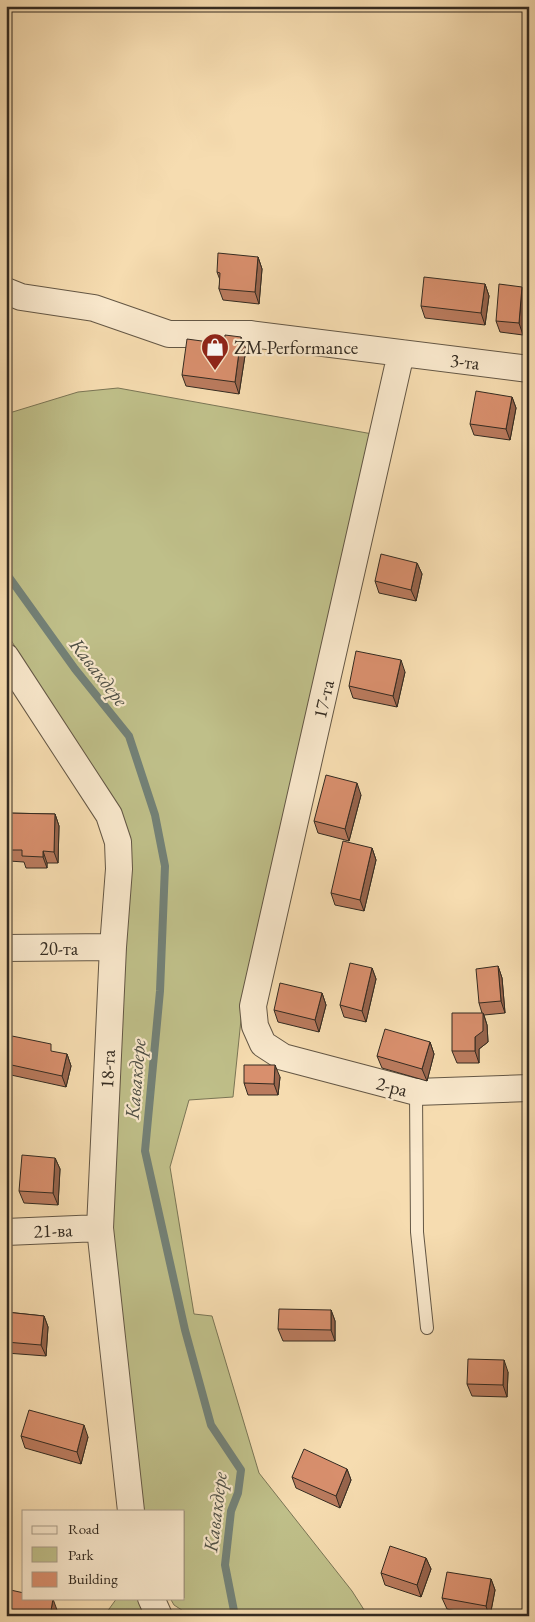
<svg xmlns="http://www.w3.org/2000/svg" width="535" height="1622" font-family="'EB Garamond',serif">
<rect width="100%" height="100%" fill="#f6dcb0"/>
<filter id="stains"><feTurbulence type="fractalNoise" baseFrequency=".004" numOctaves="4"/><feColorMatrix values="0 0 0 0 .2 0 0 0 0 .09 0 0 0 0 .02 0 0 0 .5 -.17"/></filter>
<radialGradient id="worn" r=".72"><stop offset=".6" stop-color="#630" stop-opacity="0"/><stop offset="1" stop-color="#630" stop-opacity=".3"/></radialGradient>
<path fill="#bfbf89" stroke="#7a7555" d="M118,388l260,47 -136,575 -9,87 -44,3 -19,67 24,147 18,2 47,157 93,118 16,25h-177l-17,-11 -4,-7h14v-87h-40l-35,-299 7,-401 -110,-179v-218l72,-22z
M117,1598h34l8,18h-55z"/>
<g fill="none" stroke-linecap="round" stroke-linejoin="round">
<path stroke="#738177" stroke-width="8" d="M6,573l69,96 54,67 26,79 10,51 -5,125 -15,160 40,179 26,95 30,45 -3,23 -7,18 -6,54 10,51"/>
<g stroke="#645745" stroke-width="14">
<path id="service" d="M416,1092l1,140 10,96"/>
</g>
<g stroke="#645745" stroke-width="28">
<path id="minor" d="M6,291l15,6 73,11 75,26h81l279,35
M401,353l-148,653 2,20 8,18 20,13 133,35 113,-4
M6,657l103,158 9,27 1,27 -6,78 -13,281 31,283
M6,948l107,-1
M6,1232l94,-4
M151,1598l8,18"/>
</g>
<use href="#service" stroke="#f9e8cc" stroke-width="12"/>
<use href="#minor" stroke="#f9e8cc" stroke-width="26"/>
</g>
<path fill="#ba7b5e" stroke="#342b21" d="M258,257l4,12 -3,35 -36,-4 -4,-11 1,-9 -3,-8z
M485,284l4,12 -4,29 -60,-7 -4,-12z
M526,298l-3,37 -23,-3 -4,-11z
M246,349l-7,45 -53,-8 -4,-11z
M512,397l4,11 -6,32 -36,-5 -4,-11z
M417,563l5,11 -6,27 -37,-8 -4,-12z
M405,672l-8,35 -44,-9 -4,-12z
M361,795l-12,46 -31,-8 -4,-12z
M6,813l49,1 4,12 -1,37h-11v5h-21l-2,-6 -15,-1 -3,-6z
M372,848l4,12 -12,51 -29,-6 -4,-12z
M498,966l4,12 3,35 -21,2 3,10 1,17 -9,7v14h-22l-5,-12 30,-38 -3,-10z
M372,968l4,11 -10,43 -22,-5 -4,-12z
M6,983l5,12 -1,37 -4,-1z
M322,993l4,12 -7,27 -41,-10 -4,-12z
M430,1042l4,12 -7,27 -45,-13 -5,-12z
M67,1054l4,12 -5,21 -55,-12 -4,-11z
M280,1077l-2,18h-30l-4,-12z
M55,1158l5,11 -2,36 -34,-2 -5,-12z
M331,1310l4,11v20h-52l-5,-12z
M6,1312l38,4 4,11 -2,29 -40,-3z
M508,1372l-1,25 -35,-1 -5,-12z
M21,1436l67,1 -7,27 -56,-16z
M347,1469l4,11 -11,28 -44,-20 -4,-11z
M426,1558l5,11 -10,28 -36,-12 -4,-12z
M491,1579l4,11 -5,26h-11l-32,-7 -5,-11z"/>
<path fill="#97644c" stroke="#342b21" d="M258,257l4,12 -3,35 -4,-12z
M485,284l4,12 -4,29 -4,-12z
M522,287l4,11 -3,37 -4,-12z
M241,337l5,12 -7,45 -4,-12z
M512,397l4,11 -6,32 -4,-11z
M417,563l5,11 -6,27 -5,-11z
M401,660l4,12 -8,35 -4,-11z
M357,783l4,12 -12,46 -4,-12z
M55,814l4,12 -1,37 -4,-11z
M372,848l4,12 -12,51 -4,-11z
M43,851l4,12v5l-4,-11z
M498,966l4,12 3,35 -4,-12z
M372,968l4,11 -10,43 -4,-11z
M7,983l4,12 -1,37 -4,-9z
M322,993l4,12 -7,27 -4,-12z
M483,1013l4,12 1,17 -9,7v14l-4,-12v-14z
M430,1042l4,12 -7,27 -5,-12z
M67,1054l4,12 -5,21 -4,-11z
M275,1065l5,12 -2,18 -4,-11z
M55,1158l5,11 -2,36 -5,-12z
M331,1310l4,11v20l-4,-11z
M44,1316l4,11 -2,29 -5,-11z
M504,1360l4,12 -1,25 -4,-12z
M84,1425l4,12 -7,27 -4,-12z
M347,1469l4,11 -11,28 -4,-12z
M426,1558l5,11 -10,28 -4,-12z
M491,1579l4,11 -5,26h-1l-3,-10z
M53,1599l4,11 -1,6h-6z"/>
<path fill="#d88f6d" stroke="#342b21" d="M218,253l40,4 -3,35 -36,-3 1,-16 -3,-1z
M424,277l61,7 -4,29 -60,-7z
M499,284l23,3 -3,36 -23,-2z
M225,335l16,2 -6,45 -53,-7 5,-36 37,5z
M476,391l36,6 -6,32 -36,-5z
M381,554l36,9 -6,27 -36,-9z
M356,651l45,9 -8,36 -44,-10z
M326,775l31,8 -12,46 -31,-8z
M6,813l49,1 -1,38 -11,-1v6l-21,-1v-6h-16z
M343,841l29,7 -12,52 -29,-7z
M350,963l22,5 -10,43 -22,-6z
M498,966l3,35 -22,2 -3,-34z
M280,983l42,10 -7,27 -41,-10z
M452,1013h31v18l-8,6v14h-23z
M385,1029l45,13 -8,27 -45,-13z
M12,1036l39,8v7l16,3 -5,22 -55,-12z
M244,1065h31l-1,19 -30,-1z
M22,1155l33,3 -2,35 -34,-2z
M279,1309l52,1v20l-53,-1z
M6,1312l38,4 -3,29 -35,-3z
M468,1359l36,1 -1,25 -36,-1z
M29,1410l55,15 -7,27 -56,-16z
M304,1449l43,20 -11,27 -44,-19z
M390,1546l36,12 -9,27 -36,-12z
M447,1572l44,7 -5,27 -44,-8z
M6,1589l18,4v5l29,1 -3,17h-44z"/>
<defs>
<g id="shop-pin" transform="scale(1.4375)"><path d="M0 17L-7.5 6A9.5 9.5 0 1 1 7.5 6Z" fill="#8f2418" stroke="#f9e8cc"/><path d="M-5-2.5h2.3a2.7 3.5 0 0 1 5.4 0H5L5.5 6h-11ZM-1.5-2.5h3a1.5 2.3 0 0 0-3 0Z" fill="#fff"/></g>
</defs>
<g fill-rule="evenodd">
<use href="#shop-pin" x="215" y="347"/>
</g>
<g text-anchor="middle" stroke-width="4.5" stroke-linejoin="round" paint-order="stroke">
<g font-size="19" fill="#342b21" stroke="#f9e8cc" text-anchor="start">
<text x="234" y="354">ZM Performance</text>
</g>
<g font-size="19" fill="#342b21" stroke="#f9e8cc">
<text transform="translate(465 361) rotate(7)" y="7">3-та</text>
<text transform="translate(323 699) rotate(-77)" y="7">17-та</text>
<text x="59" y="955">20-та</text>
<text transform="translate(107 1069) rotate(-87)" y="7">18-та</text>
<text transform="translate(392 1086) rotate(15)" y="7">2-ра</text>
<text transform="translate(53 1230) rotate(-2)" y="7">21-ва</text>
</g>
<g font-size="20" font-style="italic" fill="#4e4f45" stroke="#f9e8cc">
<text transform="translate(99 672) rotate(52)" y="7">Кавакдере</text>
<text transform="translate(135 1079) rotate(-85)" y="7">Кавакдере</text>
<text transform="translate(215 1512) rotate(-83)" y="7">Кавакдере</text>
</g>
</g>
<rect width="535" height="1622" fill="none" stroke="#f6dcb0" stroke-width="25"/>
<rect x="8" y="8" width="520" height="1607" fill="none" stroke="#342b21" stroke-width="2.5"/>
<rect x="12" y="12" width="510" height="1597" fill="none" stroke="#342b21"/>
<rect x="22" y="1510" width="162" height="90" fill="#f9e8cc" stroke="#aa9c88"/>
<rect x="32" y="1526" width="25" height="8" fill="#f9e8cc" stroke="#aa9c88"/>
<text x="68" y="1534" font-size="15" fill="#342b21">Road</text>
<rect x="32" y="1547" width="25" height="15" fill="#bfbf89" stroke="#aa9c88"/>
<text x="68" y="1560" font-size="15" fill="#342b21">Park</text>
<rect x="32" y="1572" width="25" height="15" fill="#d88f6d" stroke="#aa9c88"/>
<text x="68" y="1584" font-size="15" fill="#342b21">Building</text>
<rect width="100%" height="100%" filter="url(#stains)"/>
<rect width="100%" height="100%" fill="url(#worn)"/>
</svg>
